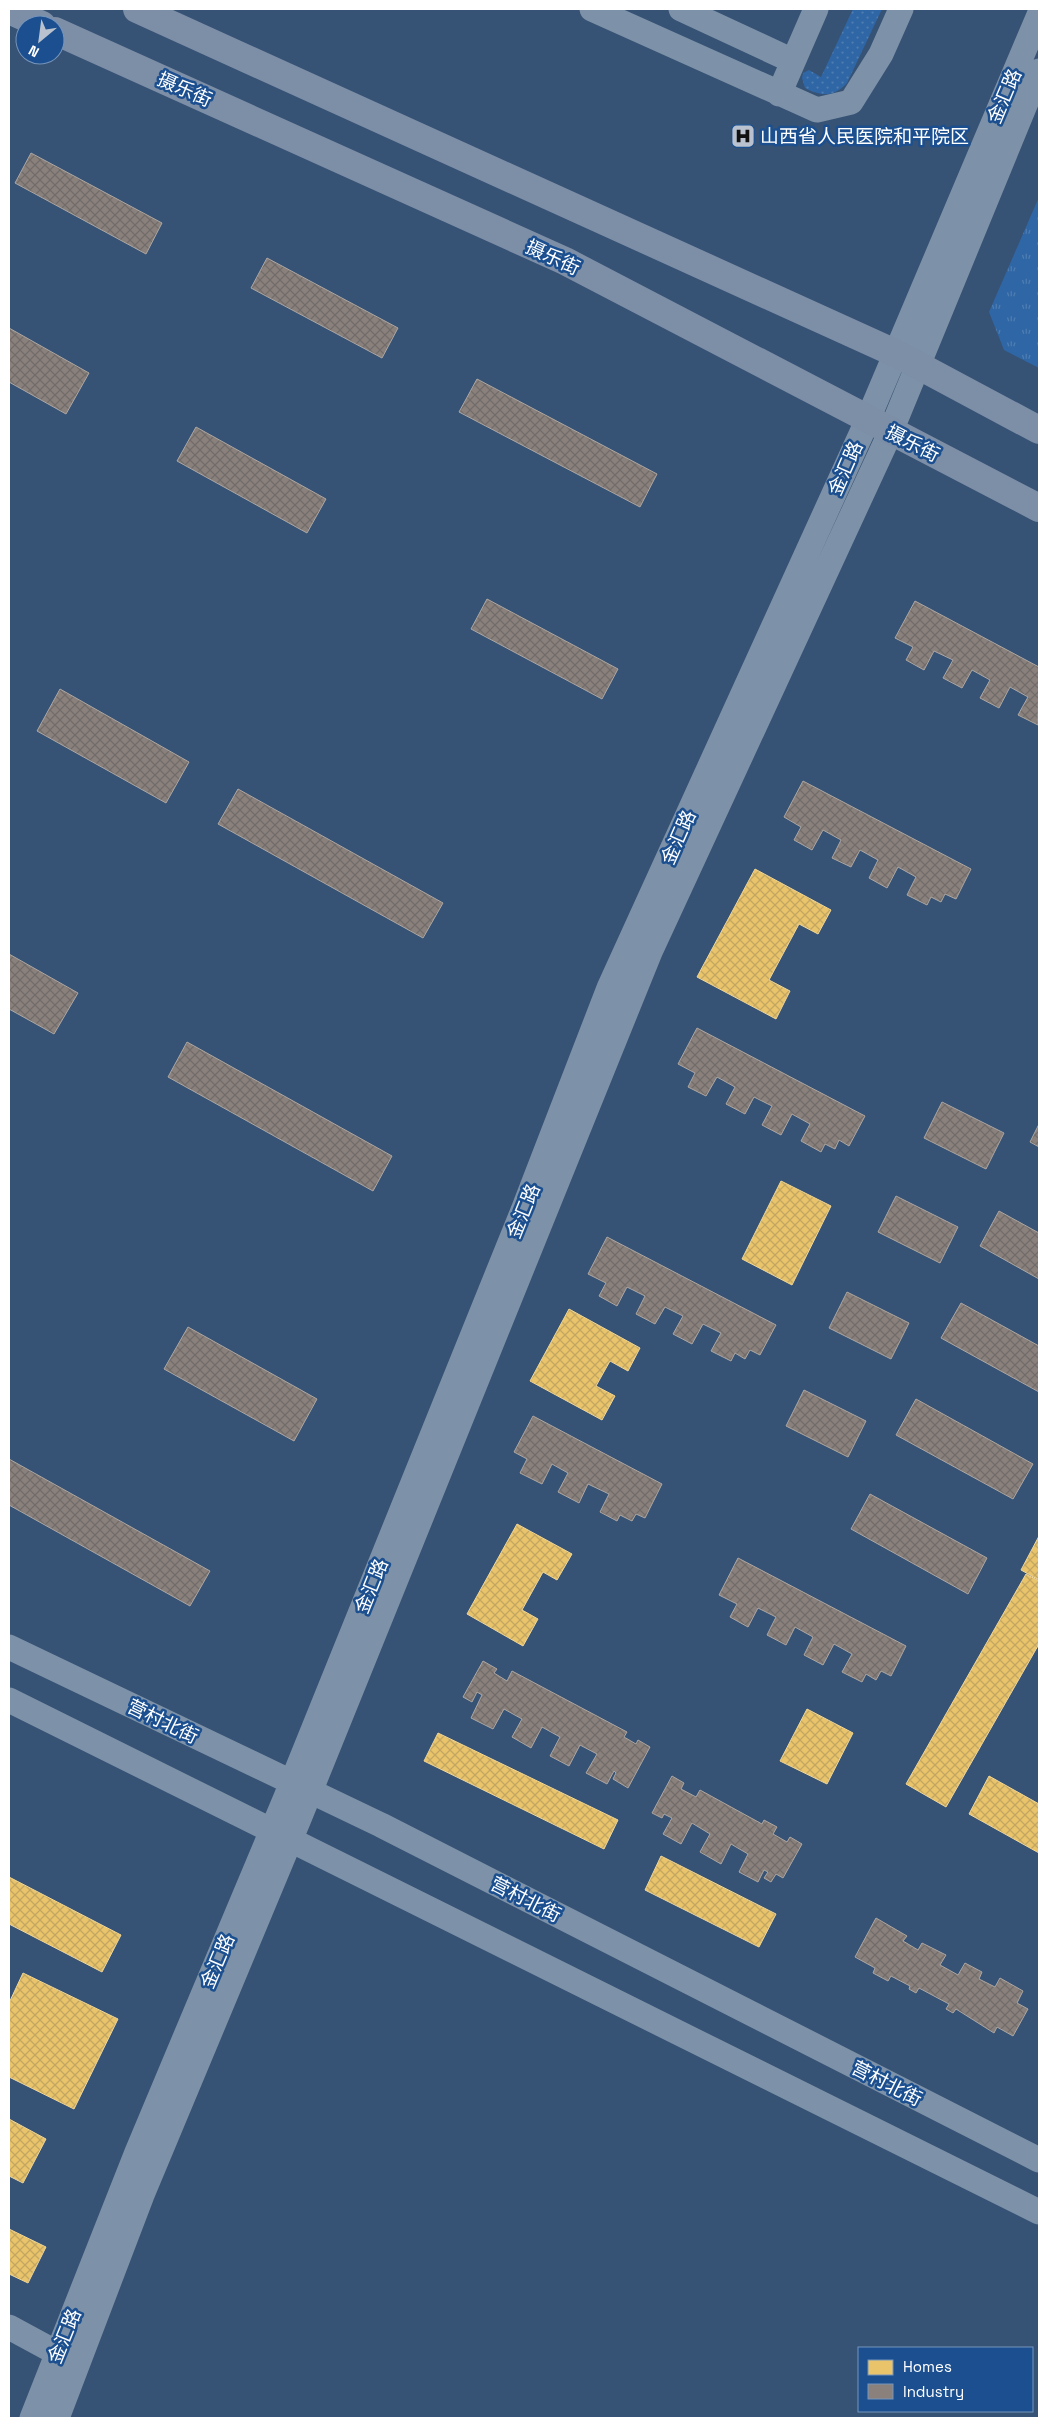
<svg xmlns="http://www.w3.org/2000/svg" width="1048" height="2427" font-family="'Space Grotesk','Noto Sans SC',sans-serif">
<defs>
<pattern id="grass-dots" width="8" height="8" patternUnits="userSpaceOnUse" patternTransform="scale(1.25)"><rect width="8" height="8" fill="#2f66a5"/><path d="M2 2h.1M6 6h.1" fill="none" stroke="#4e7db2" stroke-width="1.8" stroke-linecap="round"/></pattern>
<pattern id="park-tufts" width="24" height="20" patternUnits="userSpaceOnUse" patternTransform="scale(1.25)"><rect width="24" height="20" fill="#2f66a5"/><path d="M3 7l-1-3M5 7V3M7 7l1-3M15 17l-1-3M17 17v-4M19 17l1-3" fill="none" stroke="#4e7db2"/></pattern>
<pattern id="homes-cross-hatch" width="8" height="8" patternUnits="userSpaceOnUse" patternTransform="scale(1.25)"><rect width="8" height="8" fill="#e9c46a"/><path d="M0 0l8 8M0 8l8-8" fill="none" stroke="#c2a662"/></pattern>
<pattern id="industry-cross-hatch" width="8" height="8" patternUnits="userSpaceOnUse" patternTransform="scale(1.25)"><rect width="8" height="8" fill="#8a817c"/><path d="M0 0l8 8M0 8l8-8" fill="none" stroke="#716c69"/></pattern>
</defs>
<rect width="100%" height="100%" fill="#365274"/>
<path fill="url(#grass-dots)" d="M853,9h29l-35,74c-13,14 -25,14 -42,5l-3,-10 1,-5 6,-3 12,7z"/>
<path fill="url(#park-tufts)" d="M1039,197v171l-35,-18 -15,-38z"/>
<path fill="url(#homes-cross-hatch)" stroke="#f0d697" d="M755,869l76,41 -13,24 -19,-10 -30,56 21,11 -14,28 -79,-42z
M781,1181l50,25 -39,79 -50,-26z
M569,1309l71,39 -12,23 -18,-10 -14,25 19,10 -13,24 -72,-39z
M517,1524l55,30 -15,26 -14,-8 -21,38 16,9 -15,27 -56,-32z
M1039,1536v44l-18,-10z
M1026,1574l13,7v63l-93,163 -40,-23z
M807,1709l46,24 -26,51 -47,-23z
M438,1733l180,87 -14,29 -180,-88z
M989,1776l50,28v49l-70,-39z
M661,1856l115,58 -17,33 -114,-57z
M9,1877l112,58 -19,37 -93,-48z
M23,1973l95,46 -44,90 -65,-32v-74z
M9,2119l37,20 -23,44 -14,-7z
M9,2229l37,18 -18,36 -19,-9z"/>
<path fill="url(#industry-cross-hatch)" stroke="#ada7a3" d="M31,153l131,70 -16,31 -131,-71z
M267,258l131,70 -16,30 -131,-70z
M9,328l80,45 -23,41 -57,-32z
M477,379l180,95 -17,33 -181,-95z
M196,427l130,72 -19,34 -130,-72z
M487,599l131,70 -16,30 -131,-70z
M915,601l124,66 -1,58 -20,-10 10,-18 -18,-10 -11,21 -19,-10 10,-18 -18,-10 -10,18 -19,-10 10,-18 -19,-9 -10,19 -18,-10 7,-13 -18,-9z
M60,689l129,73 -23,41 -129,-72z
M803,781l168,88 -15,30 -11,-5 -4,8 -10,-5 -4,8 -20,-10 9,-18 -18,-10 -11,21 -18,-10 9,-18 -18,-10 -9,17 -19,-9 9,-18 -18,-10 -11,20 -18,-10 7,-13 -17,-10z
M238,789l205,114 -20,35 -205,-114z
M9,954l69,39 -24,41 -45,-25z
M697,1028l168,88 -16,30 -10,-6 -4,9 -10,-5 -4,8 -20,-11 9,-17 -18,-10 -11,21 -19,-10 10,-19 -18,-9 -9,17 -19,-10 9,-17 -18,-10 -11,19 -18,-9 7,-14 -17,-9z
M187,1042l205,114 -19,35 -205,-114z
M942,1102l62,31 -18,36 -62,-31z
M1039,1124v23l-9,-5z
M896,1196l62,31 -18,36 -62,-31z
M999,1211l40,22v46l-59,-33z
M607,1237l169,88 -16,30 -10,-5 -5,9 -10,-6 -4,8 -20,-10 10,-18 -18,-9 -11,20 -19,-10 10,-18 -18,-9 -10,17 -19,-10 9,-18 -18,-9 -10,19 -18,-10 7,-13 -18,-9z
M847,1292l62,31 -18,36 -62,-31z
M961,1303l78,43v46l-98,-54z
M188,1327l129,72 -23,42 -130,-72z
M804,1390l62,31 -18,36 -62,-31z
M916,1399l117,65 -20,35 -117,-64z
M533,1416l129,68 -17,34 -9,-4 -4,7 -12,-6 -3,6 -17,-9 9,-18 -21,-10 -9,19 -21,-11 10,-19 -16,-9 -10,20 -22,-11 7,-14 -13,-7z
M9,1459l201,112 -20,35 -181,-101z
M870,1494l117,64 -19,36 -117,-65z
M738,1558l168,88 -15,30 -10,-5 -5,9 -10,-6 -4,8 -20,-10 10,-18 -18,-10 -11,21 -19,-10 9,-18 -18,-10 -9,18 -19,-10 9,-18 -18,-9 -10,19 -18,-10 7,-13 -18,-9z
M483,1661l14,8 -3,4 13,8 5,-10 115,61 -3,5 12,7 2,-4 12,7 -22,41 -15,-9 3,-6 -2,-2 -7,13 -21,-11 11,-19 -17,-9 -11,21 -19,-10 10,-19 -18,-10 -11,21 -19,-11 10,-18 -18,-10 -11,20 -22,-11 11,-23 -5,-3 -5,10 -9,-5z
M672,1776l12,7 -3,6 15,8 4,-7 62,34 2,-4 13,7 -4,7 14,8 3,-5 12,7 -19,34 -7,-4 -5,8 -7,-4 4,-6 -4,-2 -6,12 -19,-10 9,-18 -17,-10 -10,20 -21,-12 10,-18 -18,-11 -11,21 -18,-10 9,-16 -8,-4 -2,4 -10,-5z
M876,1918l31,18 -4,5 15,9 4,-7 24,12 -6,10 18,10 7,-12 17,9 -3,7 16,8 5,-9 23,13 -6,12 11,6 -15,27 -16,-9 -3,6 -38,-24 -3,4 -7,-4 3,-5 -30,-16 -3,5 -7,-4 1,-3 -19,-10 -3,5 -15,-8 2,-5 -20,-11z"/>
<g fill="none" stroke-linecap="round" stroke-linejoin="round">
<path stroke="#7d92a8" stroke-width="25" d="M592,9l225,101 34,-8 30,-48 20,-45
M681,9l112,52
M779,94l37,-85
M9,1647l372,178 658,335
M9,1700l1030,512
M9,2327l48,26
M32,2418l105,-266 149,-355 238,-589 85,-220 259,-569 171,-404
M57,2418l85,-223 157,-376 351,-867 241,-521 148,-360"/>
<path stroke="#7d8ea7" stroke-width="28" d="M137,9l758,344 144,77
M9,10l33,15
M55,31l510,230 474,247"/>
</g>
<defs>
<g id="hospital-square" transform="scale(1.25)"><rect x="-9" y="-9" width="18" height="18" rx="4" fill="#b9c2ce" stroke="#1b4f8f"/><path d="M-5-5h3v3.5h4V-5h3V5h-3V1.5h-4V5h-3Z" fill="#111"/></g>
</defs>
<g fill-rule="evenodd">
<use href="#hospital-square" x="743" y="136"/>
</g>
<g text-anchor="middle" stroke-width="5" stroke-linejoin="round" paint-order="stroke">
<g font-size="19" fill="#fff" stroke="#1b4f8f">
<text transform="translate(185 89) rotate(24)" y="7">摄乐街</text>
<text transform="translate(1004 96) rotate(-67)" y="7">金汇路</text>
<text transform="translate(553 257) rotate(25)" y="7">摄乐街</text>
<text transform="translate(913 443) rotate(27)" y="7">摄乐街</text>
<text transform="translate(845 468) rotate(-66)" y="7">金汇路</text>
<text transform="translate(678 837) rotate(-66)" y="7">金汇路</text>
<text transform="translate(523 1211) rotate(-68)" y="7">金汇路</text>
<text transform="translate(371 1586) rotate(-68)" y="7">金汇路</text>
<text transform="translate(163 1721) rotate(26)" y="7">营村北街</text>
<text transform="translate(526 1899) rotate(27)" y="7">营村北街</text>
<text transform="translate(217 1961) rotate(-67)" y="7">金汇路</text>
<text transform="translate(887 2083) rotate(27)" y="7">营村北街</text>
<text transform="translate(64 2336) rotate(-68)" y="7">金汇路</text>
</g>
<g font-size="19" fill="#fff" stroke="#1b4f8f" text-anchor="start">
<text x="760" y="143">山西省人民医院和平院区</text>
</g>
</g>
<rect width="1048" height="2427" fill="none" stroke="#ffffff" stroke-width="20"/>
<rect x="858" y="2347" width="175" height="65" fill="#1b4f8f" stroke="#7695bc"/>
<rect x="868" y="2360" width="25" height="15" fill="#e9c46a" stroke="#7695bc"/>
<text x="903" y="2372" font-size="15" fill="#ffffff">Homes</text>
<rect x="868" y="2384" width="25" height="15" fill="#8a817c" stroke="#7695bc"/>
<text x="903" y="2397" font-size="15" fill="#ffffff">Industry</text>
<g transform="translate(40 40) rotate(209)"><circle r="24" fill="#1b4f8f" stroke="#7695bc"/>
<path d="M0-4L9 19L0 12L-9 19Z" fill="#b9c2ce"/>
<text y="-8" font-size="14" font-weight="bold" text-anchor="middle" fill="#ffffff">N</text>
</g>
</svg>
